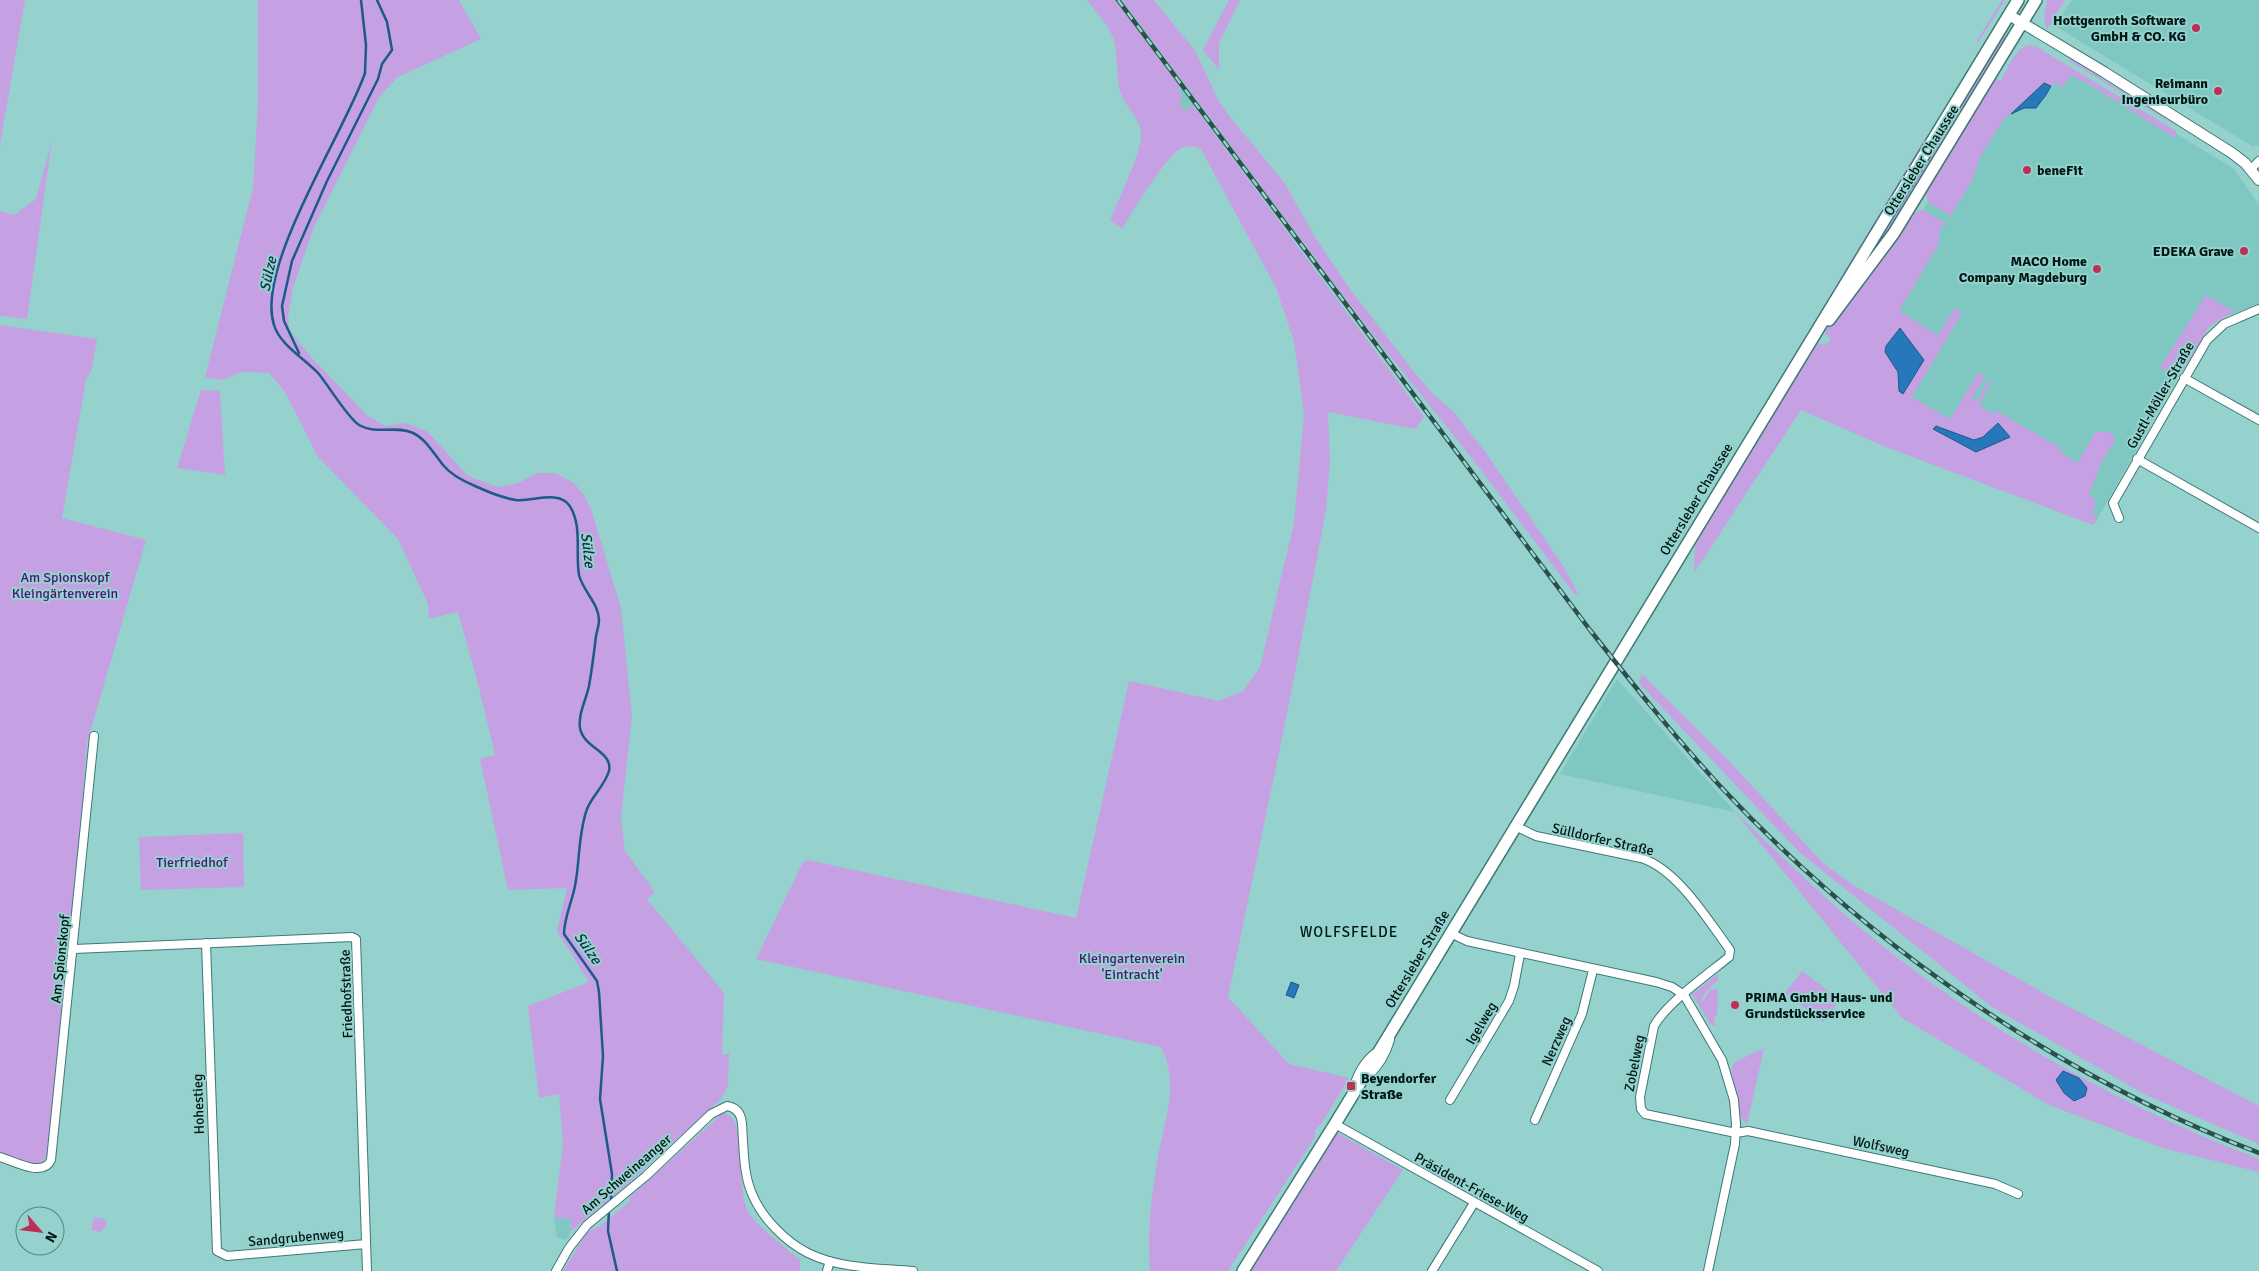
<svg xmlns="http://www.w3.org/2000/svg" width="2259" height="1271" font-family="Signika,sans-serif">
<rect width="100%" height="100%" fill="#95d2cd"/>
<path fill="#7fc7c1" d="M1115,0h7l244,326 -5,3 -167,-224 -9,7 -6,-9 1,-16z
M2072,0h187v145l-7,1 -197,-120z
M2036,47l198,122 25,36v99l-44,17 -13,13 -107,189 -311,-123 106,-135 129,-215z
M1617,679l118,133 -175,-38z
M554,1218l17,1 -2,18 -4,3 -8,-3z"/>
<path fill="#c5a1e3" d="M0,0h25l-25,145z
M258,0h201l22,39 -83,38 -19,20 -65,130 -21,61 -5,29 1,13 23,28 56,58 17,10 21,-3 22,9 40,44 30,11 20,-4 19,-10h18l19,10 10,12 7,14 30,99 11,108 -11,101 4,34 30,41 -8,7 77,94 -2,62 7,-2 -1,32 -7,14 -98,89 -53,44 1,-13 -17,-1 9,-75 -4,-49 -20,4 -11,-92 61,-24 -32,-51 10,-43 -59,2 -28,-131 15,-4 -18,-75 -19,-68 -29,7 -1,-15 -30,-65 -80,-82 -33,-65 -16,-19 -27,-1 -19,8 -18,-3 48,-189 5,-85z
M1087,0h28l65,87 -2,4 5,4 -4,8 6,8 8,-6 231,312 -9,12 -87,-17 2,48 -4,51 -39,203 -59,283 61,67 60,14 -28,46 -6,6v7l-87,134h-78c-3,-36 1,-72 7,-108 6,-41 24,-76 4,-116l-405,-88 47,-97 5,-2 268,58 53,-237 90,20 24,-10 17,-24 34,-144 10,-109 -10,-72 -18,-54 -75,-139c-6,-3 -12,-4 -19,-1 -16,7 -49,64 -60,81l-12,-9c8,-19 31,-66 31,-86 0,-15 -15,-26 -20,-40 -5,-15 -3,-33 -6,-49 -3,-17 -18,-32 -28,-45z
M1122,0h32l42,52 22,48 12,17 54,65 31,55 35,52 64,83 19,22 19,16 32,40 80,117 14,26 -3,2 -98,-130 -111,-139z
M1229,0h11l-21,43v27l-16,-20z
M2002,0h3l-27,43 -2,-1z
M2047,0h18l-18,29 -3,-11z
M2002,35l6,4 -114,186 -53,73z
M2030,45l7,2 139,84 -1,7 -83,-52 -21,-11 -9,13 -6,-6 -5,4 -7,-3 -40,36 -24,38 -7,22 -22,37 -22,-13 -4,-10 69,-115 7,3c6,-11 15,-35 29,-36z
M2070,59l102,63 3,3 -106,-64z
M1928,133l1,5 -133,219h-3z
M52,140l-25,179 -27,-3v-105l14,4 22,-16z
M1922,209l23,14 -5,7 -2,16 -39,65 39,24 17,-27 7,5 -50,84 38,22 28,-46 7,4 -13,21 4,3 13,-21 3,1 -13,24 14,9 3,-3 63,36 4,7 14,9 19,-32 16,2 3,8 -14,22 -12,32 7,6 -3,12 4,4 -4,8 -207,-78 -85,-37 -107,163 1,-28 101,-170 21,-32 9,2 5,-6 -7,-7 88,-118z
M2206,295l28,16 -25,16 -29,48h-8l-12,-8z
M0,325l97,14 -5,30 -6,11 -24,138 84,22 -59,203 -17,209 -22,203c-10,18 -33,3 -48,-2z
M201,390l19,1 5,84 -48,-7z
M1642,674l87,87 94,102 30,22 203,115 203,106v38l-113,-49 -154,-88 -193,-155 -160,-169z
M1735,812c46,44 91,88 140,128 115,92 246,167 384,219v13l-96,-24 -114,-43 -147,-87z
M243,833l1,54 -103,3 -2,-53z
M1802,971l38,29 -17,22 -38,-29z
M1718,974v6l-11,10 -6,11 1,2 8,-14h8l-1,27 -4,1 3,8h-5l-19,-31z
M1764,1048l-17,77 -8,-11 -8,-46 4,-6z
M724,1112c2,2 7,4 9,7 10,15 5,68 14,91 7,14 40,39 53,50v11h-237l24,-39 13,-6 29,-24 1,-5z
M1336,1132l67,38 -67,101h-88z
M94,1217l11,2 2,6 -7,7 -9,-2z"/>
<path fill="#2777bb" stroke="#1b5a89" d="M2044,83l7,3 -5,9 -10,13h-12l-13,6z
M1900,328l24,32 -21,34 -4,-3 -1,-19 -13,-20 1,-6z
M1998,423l12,14 -34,15 -43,-23 3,-3 38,14 9,-3z
M1291,982l8,3 -5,13 -8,-3z
M2063,1071l16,7 8,10 -2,8 -11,5 -10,-8 -8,-13z"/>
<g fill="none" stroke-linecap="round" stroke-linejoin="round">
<path stroke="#1b5a89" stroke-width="2.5" d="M361,0l5,45 -1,28c-20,59 -110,194 -91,252 6,20 30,33 44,48 11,13 29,44 41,52 17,10 37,0 54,8 13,6 21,21 30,32 8,10 20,16 32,21 13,6 27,12 41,14 16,2 42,-10 53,5 14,20 6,48 10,70 4,16 20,29 20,45 0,5 -2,11 -3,16 -2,17 -4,33 -7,50 -3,14 -11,28 -9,42 4,21 33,23 29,43 -4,14 -17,25 -22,38 -9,25 -7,52 -12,77 -3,16 -11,32 -11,48l33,47 2,11 4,64 -3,43 12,75 -1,28
M299,353l-15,-32 -2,-15 10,-45 35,-80 51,-102 4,-15 10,-14 -5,-28 -10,-22
M609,1209l-1,22 9,40"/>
<g stroke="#3d7975" stroke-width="10">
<path id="minor" d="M2251,169l8,-8
M2184,378l75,42
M2137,459l122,69
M2119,518l-6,-15 94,-163 17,-16 35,-15
M1515,826l21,10 105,22c36,11 67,62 89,92l-1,7c-21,17 -62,46 -75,69l-14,71 1,12 4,5 91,19 12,-2 247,53 23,10
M1450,933l17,8 189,41 16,5 12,8 38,65 12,40 2,24 -1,20 -27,127
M206,943l11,308 10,5 139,-12
M74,949l278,-12 4,2 11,332
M1368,1076c11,-10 18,-22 22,-36
M1353,1089c4,-14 10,-26 21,-35
M1450,1100l59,-99 5,-15 6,-32
M1535,1120l47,-106 11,-44
M1335,1124l263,147
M0,1157c14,4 43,21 51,3l43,-424
M556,1271l13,-23 18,-23 59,-49 65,-62 16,-8c7,1 12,5 14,12 2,7 1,15 2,22 1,20 2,39 10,56 10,23 33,46 55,57 32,16 71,15 105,18
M827,1271l3,-10
M1432,1271l42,-68"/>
</g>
<g stroke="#3d7975" stroke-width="12">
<path id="tertiary" d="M2009,15l95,57 128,81 13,10 14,17"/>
</g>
<g stroke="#3d7975" stroke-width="14">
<path id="secondary" d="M1829,320l65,-87 142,-233
M1243,1271l92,-147 683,-1124"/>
</g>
<use href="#minor" stroke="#fff" stroke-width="8"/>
<use href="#tertiary" stroke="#fff" stroke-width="10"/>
<use href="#secondary" stroke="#fff" stroke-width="11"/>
<g stroke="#2c4f4c" stroke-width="4.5">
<path id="rail" d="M1118,0l472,630c42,53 84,106 130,156 148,159 336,289 539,367"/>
</g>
<use href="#rail" stroke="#95d2cd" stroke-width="2.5" stroke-dasharray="8" stroke-linecap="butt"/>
</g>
<g fill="#be2f58" stroke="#95d2cd" stroke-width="2">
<circle cx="2196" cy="28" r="5"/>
<circle cx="2218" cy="91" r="5"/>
<circle cx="2027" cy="170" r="5"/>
<circle cx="2244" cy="251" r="5"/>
<circle cx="2097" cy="269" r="5"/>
<circle cx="1735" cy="1005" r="5"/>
<rect x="1346" y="1081" width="10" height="10" rx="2.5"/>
</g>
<g text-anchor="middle" stroke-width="4" stroke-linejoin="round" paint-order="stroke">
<g font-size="14" font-weight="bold" fill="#001715" stroke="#95d2cd" text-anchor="end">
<text x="2186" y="25">Hottgenroth Software<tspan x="2186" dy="16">GmbH &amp; CO. KG</tspan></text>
<text x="2208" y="88">Reimann<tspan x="2208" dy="16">Ingenieurbüro</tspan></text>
<text x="2037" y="175" text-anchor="start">beneFit</text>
<text x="2234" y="256">EDEKA Grave</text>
<text x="2087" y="266">MACO Home<tspan x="2087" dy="16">Company Magdeburg</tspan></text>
<text x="1745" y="1002" text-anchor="start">PRIMA GmbH Haus- und<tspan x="1745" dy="16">Grundstücksservice</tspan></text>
<text x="1361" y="1083" text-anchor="start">Beyendorfer<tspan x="1361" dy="16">Straße</tspan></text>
</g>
<g font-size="14" fill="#001715" stroke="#95d2cd">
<text transform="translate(1921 160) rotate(-58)" y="5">Ottersleber Chaussee</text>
<text transform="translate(2160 395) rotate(-60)" y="5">Gustl-Möller-Straße</text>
<text transform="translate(1696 499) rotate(-59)" y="5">Ottersleber Chaussee</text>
<text transform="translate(1603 839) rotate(13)" y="5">Sülldorfer Straße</text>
<text transform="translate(60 959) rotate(-84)" y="5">Am Spionskopf</text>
<text transform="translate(1417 959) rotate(-59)" y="5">Ottersleber Straße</text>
<text transform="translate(346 994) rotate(-92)" y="5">Friedhofstraße</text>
<text transform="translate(1481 1023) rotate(-59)" y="5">Igelweg</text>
<text transform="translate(1556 1041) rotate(-66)" y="5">Nerzweg</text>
<text transform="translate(1634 1063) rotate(-79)" y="5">Zobelweg</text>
<text transform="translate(198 1104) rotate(-92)" y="5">Hohestieg</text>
<text transform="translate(1881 1146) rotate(12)" y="5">Wolfsweg</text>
<text transform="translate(626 1174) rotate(-41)" y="5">Am Schweineanger</text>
<text transform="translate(1472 1187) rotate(29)" y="5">Präsident-Friese-Weg</text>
<text transform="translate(296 1237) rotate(-5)" y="5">Sandgrubenweg</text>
</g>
<g font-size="14" fill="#521077" stroke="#95d2cd">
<text x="65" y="582">Am Spionskopf<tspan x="65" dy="16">Kleingärtenverein</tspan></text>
<text x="192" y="867">Tierfriedhof</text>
<text x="1132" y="963">Kleingartenverein<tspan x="1132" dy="16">'Eintracht'</tspan></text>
</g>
<g font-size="15" font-style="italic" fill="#10304c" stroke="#95d2cd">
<text transform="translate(268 274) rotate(-78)" y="5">Sülze</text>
<text transform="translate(588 550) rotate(83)" y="5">Sülze</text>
<text transform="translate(588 948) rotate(55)" y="5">Sülze</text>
</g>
<g font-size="15" letter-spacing="1" fill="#001715" stroke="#95d2cd">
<text x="1349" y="937">WOLFSFELDE</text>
</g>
</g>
<g transform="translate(40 1231) rotate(118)"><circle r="24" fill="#95d2cd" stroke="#598783"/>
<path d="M0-4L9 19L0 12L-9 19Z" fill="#be2f58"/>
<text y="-8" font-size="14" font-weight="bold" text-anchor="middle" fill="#001715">N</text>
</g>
</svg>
